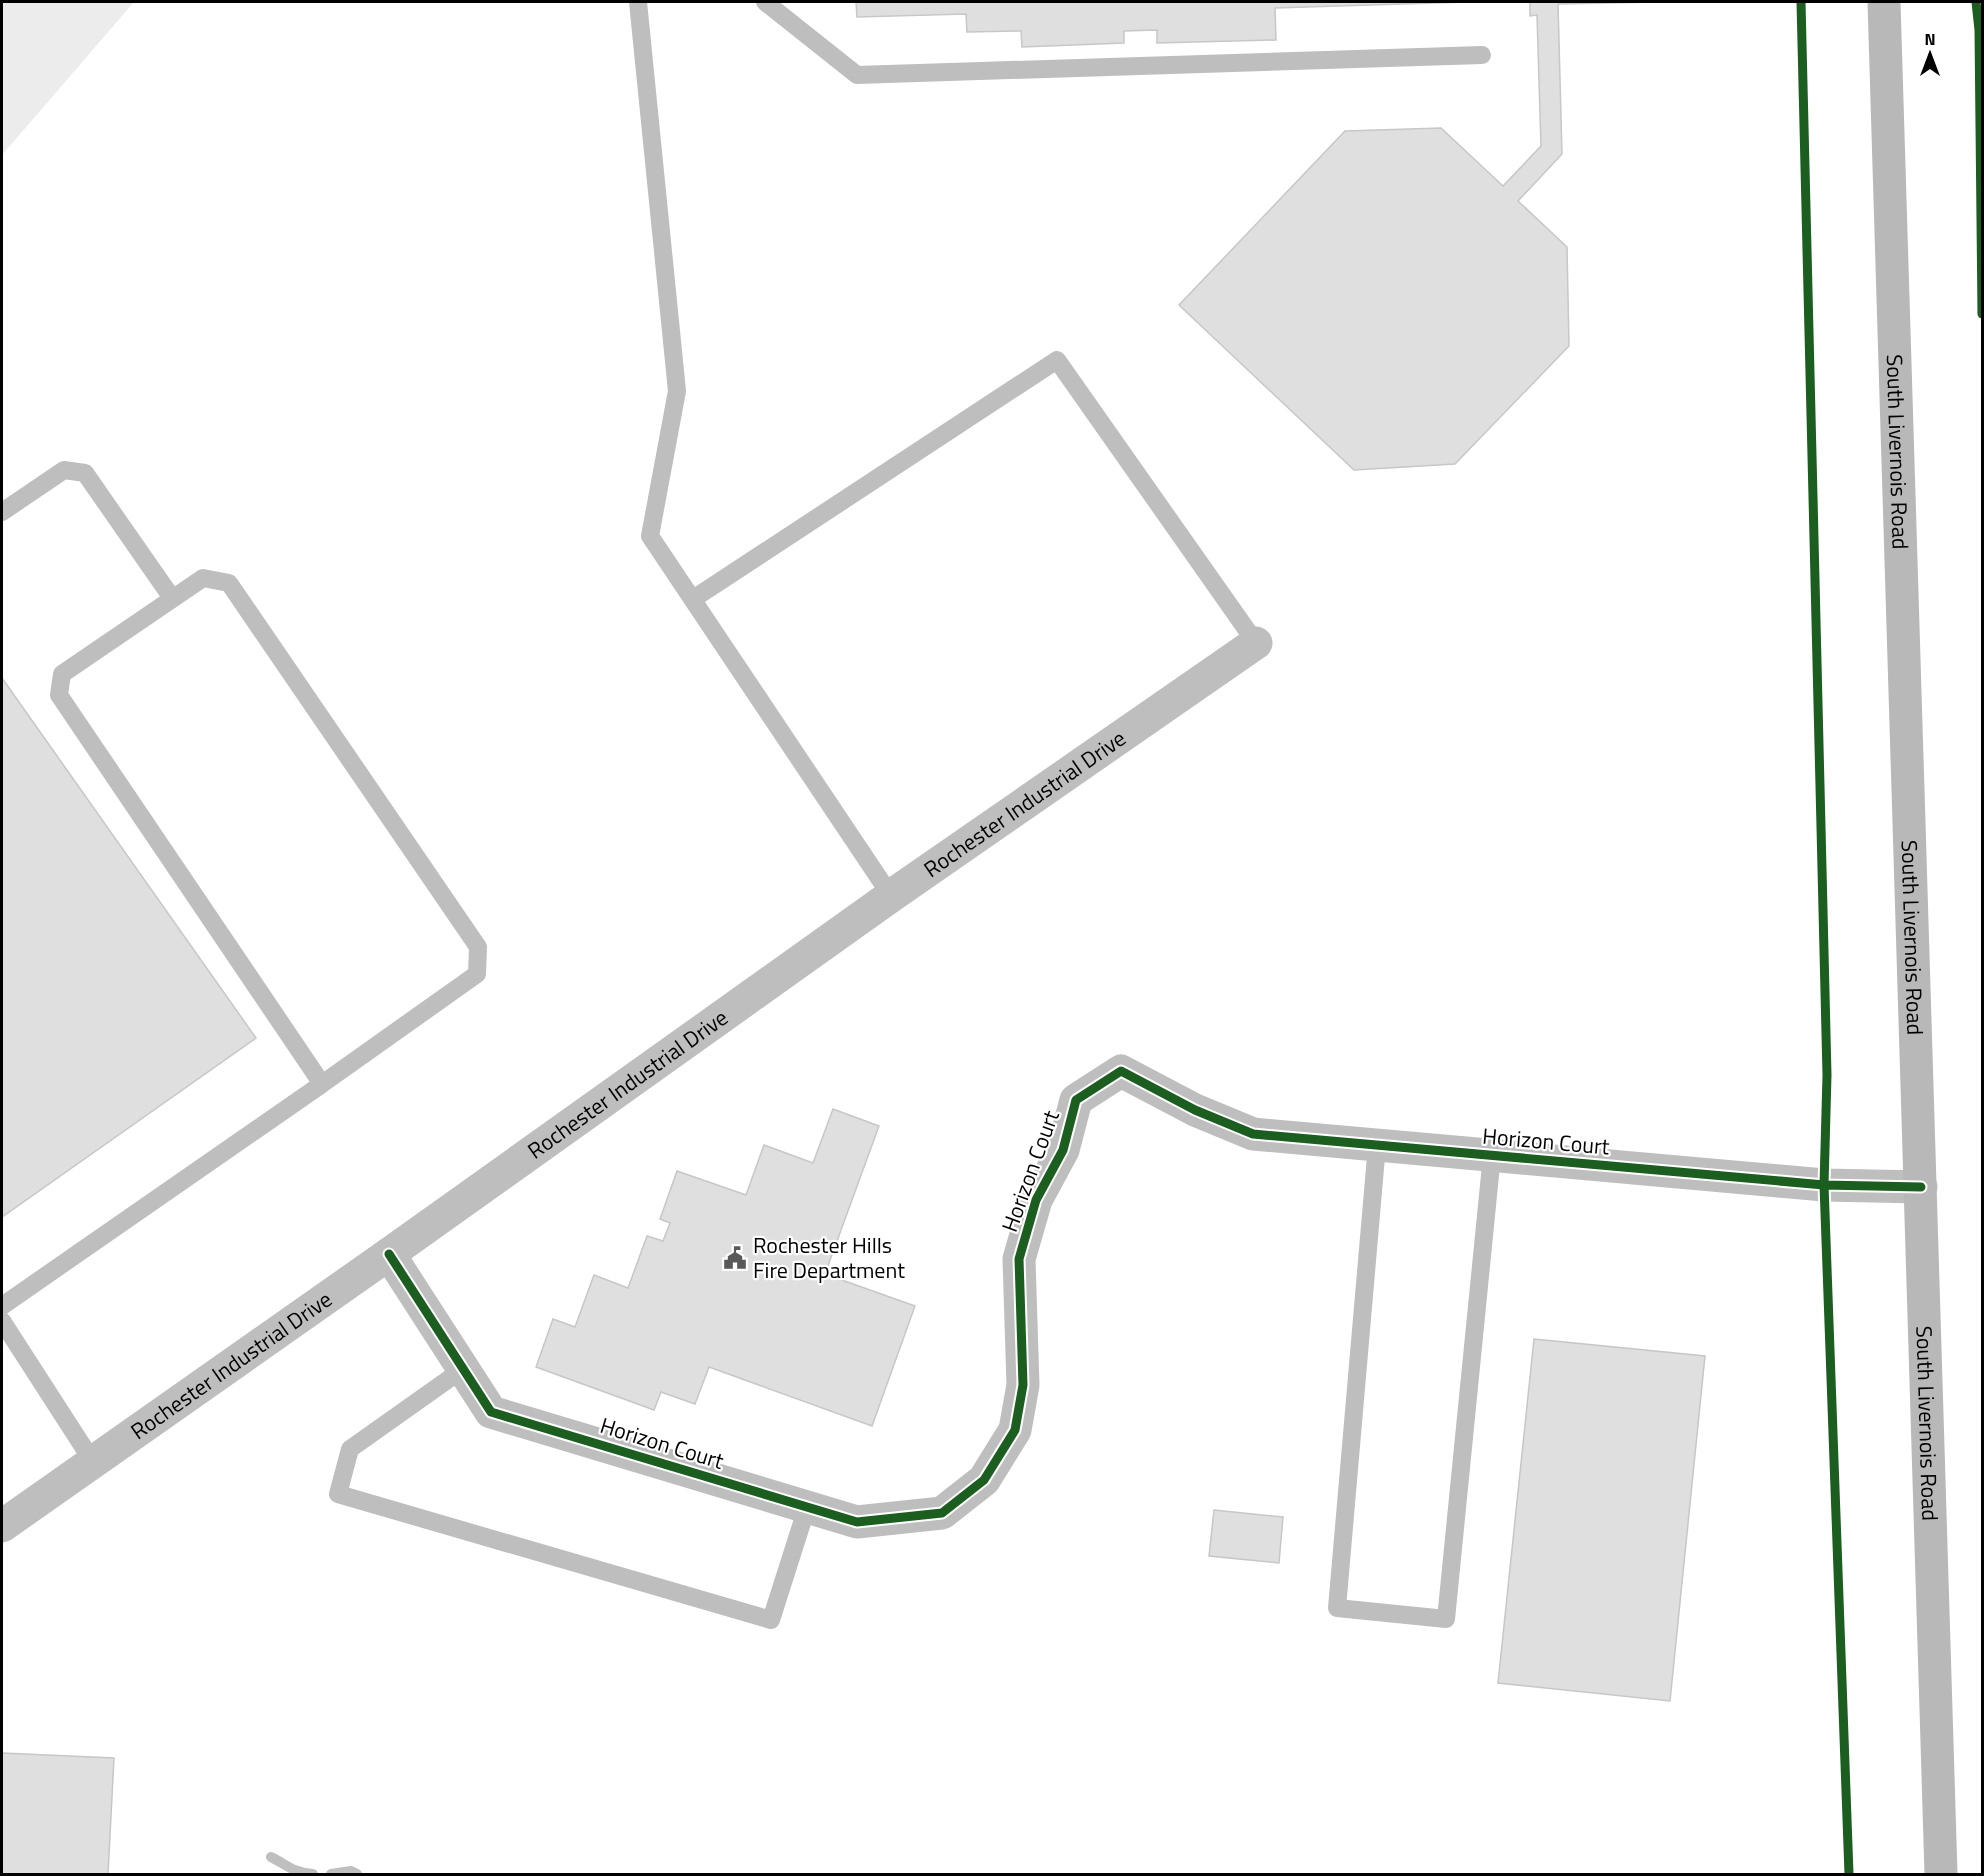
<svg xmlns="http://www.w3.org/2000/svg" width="1984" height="1876" font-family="'Titillium Web',sans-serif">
<rect width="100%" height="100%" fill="#fff"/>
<path fill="#ececec" d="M2,2h132l-132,153z"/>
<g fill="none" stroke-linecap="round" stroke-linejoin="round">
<path stroke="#bfbfbf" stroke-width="10" d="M271,1857c16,8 23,16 42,17
M331,1874l20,-3 6,3"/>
</g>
<path fill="#dfdfdf" stroke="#c7c7c7" stroke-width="1.5" d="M856,2h611l-192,6 1,32 -119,3v-13l-33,1v12l-102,4 -1,-16 -54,1 -1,-18 -109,3z
M1530,2h127l-99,2 4,150 -44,47 49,46 2,99 -114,118 -101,6 -175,-165 166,-174 96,-3 62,58 38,-40 -4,-131 -7,1z
M2,678l254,360 -254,179z
M833,1109l46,17 -54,148 90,32 -43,120 -163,-59 -14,37 -34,-12 -7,18 -118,-43 17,-48 22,8 19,-52 34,13 19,-52 16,5 7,-18 -10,-4 17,-48 69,24 18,-50 49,18z
M1534,1339l171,17 -35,345 -172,-18z
M1214,1510l69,7 -4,46 -70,-7z
M2,1753l112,5 -6,116h-106z"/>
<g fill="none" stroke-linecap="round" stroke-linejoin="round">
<path stroke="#bebebe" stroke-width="18" d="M638,2l39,389 -27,145 241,360
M765,2l92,73 625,-20
M2,512l62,-42 21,3 87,125
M203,578l26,5 249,364 -1,27 -155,110 -263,-389 3,-21z
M693,599l364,-239 199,283
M1377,1145l-40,463 109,11 46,-464
M2,1306l320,-222
M2,1321l91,141
M463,1369l-113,80 -12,45 433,126 36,-113"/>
<g stroke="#bebebe" stroke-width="33">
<path d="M389,1254l102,158 366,110 85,-9 42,-33 31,-50 8,-45 -4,-126 17,-59 27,-50 13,-50 45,-29 74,39 58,24 571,51 97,2"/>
<path id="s1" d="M2,1526l387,-272 502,-358 365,-253"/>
</g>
<path stroke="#b8b8b8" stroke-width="33" id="s2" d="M1884,2l57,1872"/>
<g stroke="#fff" stroke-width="13">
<path id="cycleway" d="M1801,2l26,1073 -3,110 25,689
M1976,2l3,28 3,284
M389,1254l102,158 366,110 85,-9 42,-33 31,-50 8,-45 -4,-126 17,-59 27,-50 13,-50 45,-29 74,39 58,24 571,51 97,2"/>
</g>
<use href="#cycleway" stroke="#1b5e20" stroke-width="9"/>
</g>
<defs>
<g id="civic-bare" transform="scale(1.8)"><path d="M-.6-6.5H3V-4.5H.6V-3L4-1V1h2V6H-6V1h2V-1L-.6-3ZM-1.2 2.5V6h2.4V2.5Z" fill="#595959" stroke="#fff" stroke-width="2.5" paint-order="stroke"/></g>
</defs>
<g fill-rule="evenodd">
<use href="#civic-bare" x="735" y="1258"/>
</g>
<g text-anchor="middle" stroke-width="4.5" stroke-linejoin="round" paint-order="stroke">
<g font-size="22" fill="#000" stroke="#fff">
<text dy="8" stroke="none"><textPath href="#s2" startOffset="450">South Livernois Road</textPath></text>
<text dy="8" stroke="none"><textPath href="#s1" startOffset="1252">Rochester Industrial Drive</textPath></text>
<text dy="8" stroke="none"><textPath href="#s2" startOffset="936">South Livernois Road</textPath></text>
<text dy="8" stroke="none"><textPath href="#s1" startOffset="766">Rochester Industrial Drive</textPath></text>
<text transform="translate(1546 1141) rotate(5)" y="8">Horizon Court</text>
<text transform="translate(1030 1171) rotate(-70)" y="8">Horizon Court</text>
<text dy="8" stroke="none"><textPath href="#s1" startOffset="280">Rochester Industrial Drive</textPath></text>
<text dy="8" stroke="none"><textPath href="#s2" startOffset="1422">South Livernois Road</textPath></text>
<text transform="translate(662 1443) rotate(17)" y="8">Horizon Court</text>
</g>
<g font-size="22" fill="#000" stroke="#fff" text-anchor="start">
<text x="753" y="1253">Rochester Hills<tspan x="753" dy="25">Fire Department</tspan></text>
</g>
</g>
<rect width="1984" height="1876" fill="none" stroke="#000000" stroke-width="6"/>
<g transform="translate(1930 54)" stroke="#ffffff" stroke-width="4.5" paint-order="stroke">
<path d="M0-4.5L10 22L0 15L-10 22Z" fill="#000000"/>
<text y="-9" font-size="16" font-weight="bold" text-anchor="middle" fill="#000000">N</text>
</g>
</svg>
